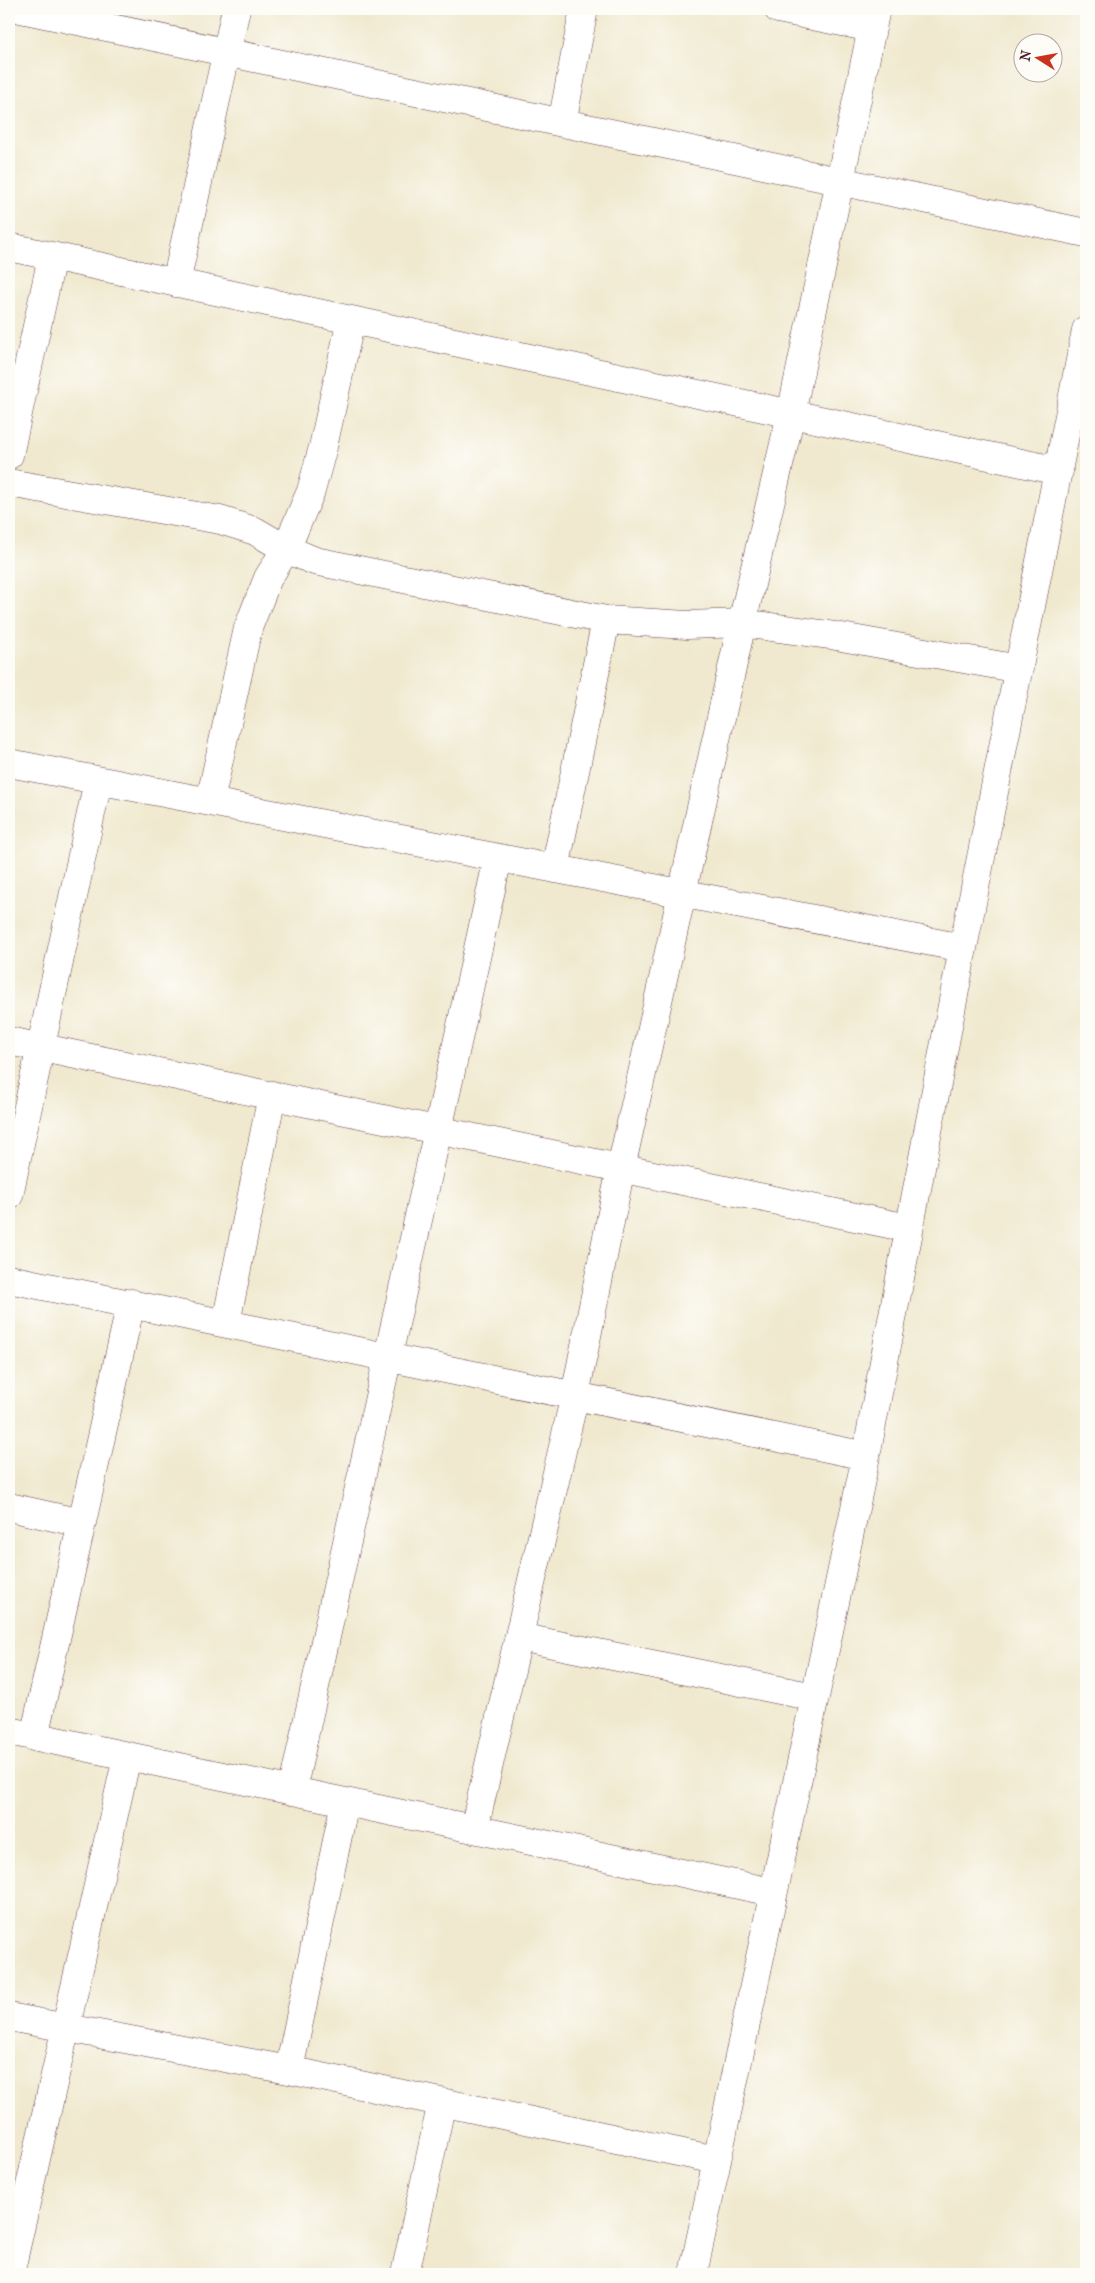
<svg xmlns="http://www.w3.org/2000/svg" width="1095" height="2283" font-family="'IM FELL French Canon',serif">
<rect width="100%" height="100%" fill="#fdfcf7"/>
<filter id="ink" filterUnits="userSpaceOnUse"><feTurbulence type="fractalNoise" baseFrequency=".02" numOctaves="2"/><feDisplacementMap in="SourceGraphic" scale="10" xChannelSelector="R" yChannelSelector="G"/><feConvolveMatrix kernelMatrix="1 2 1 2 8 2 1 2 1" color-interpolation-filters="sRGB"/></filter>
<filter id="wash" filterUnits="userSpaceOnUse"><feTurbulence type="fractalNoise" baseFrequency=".0096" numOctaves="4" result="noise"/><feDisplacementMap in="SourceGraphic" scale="20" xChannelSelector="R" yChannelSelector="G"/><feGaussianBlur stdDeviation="1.12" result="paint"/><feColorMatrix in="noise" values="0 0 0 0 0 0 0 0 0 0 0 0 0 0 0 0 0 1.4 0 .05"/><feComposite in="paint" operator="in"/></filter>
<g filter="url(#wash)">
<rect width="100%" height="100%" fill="#f0e9cf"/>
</g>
<g filter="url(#ink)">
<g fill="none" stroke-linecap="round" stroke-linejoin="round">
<g stroke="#633d44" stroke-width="29">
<path id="street" d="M21,9l1065,224
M778,9l94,19
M562,123l22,-114
M9,247l1050,224
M176,283l60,-274
M9,455l43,-198
M9,483l211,37 35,11 31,18 29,12 291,59 81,5 55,-2 94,13 183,33
M9,763l954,185
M210,801l38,-173 20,-50 18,-29 25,-58 12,-44 28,-127
M555,869l51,-249
M9,1041l899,187
M9,1195l89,-414
M9,1279l857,177
M226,1323l46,-228
M9,1507l72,16
M519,1637l295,60
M9,1731l763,161
M34,1737l97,-434
M292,1791l206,-933
M474,1829l101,-434 46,-227 121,-545 49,-209 85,-405
M9,2017l280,53 427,90
M289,2070l56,-268
M10,2274l117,-517
M405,2274l37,-172
M693,2274l173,-818 97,-508 123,-618"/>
</g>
<use href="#street" stroke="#fff" stroke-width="28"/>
</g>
</g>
<rect width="1095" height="2283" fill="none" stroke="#fdfcf7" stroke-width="30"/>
<g transform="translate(1038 58) rotate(281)"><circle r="24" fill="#fdfcf7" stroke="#b5a4a5"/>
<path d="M0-4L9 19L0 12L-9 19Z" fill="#c8321e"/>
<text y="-8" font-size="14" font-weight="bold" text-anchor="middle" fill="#4a1f2b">N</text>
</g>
</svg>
